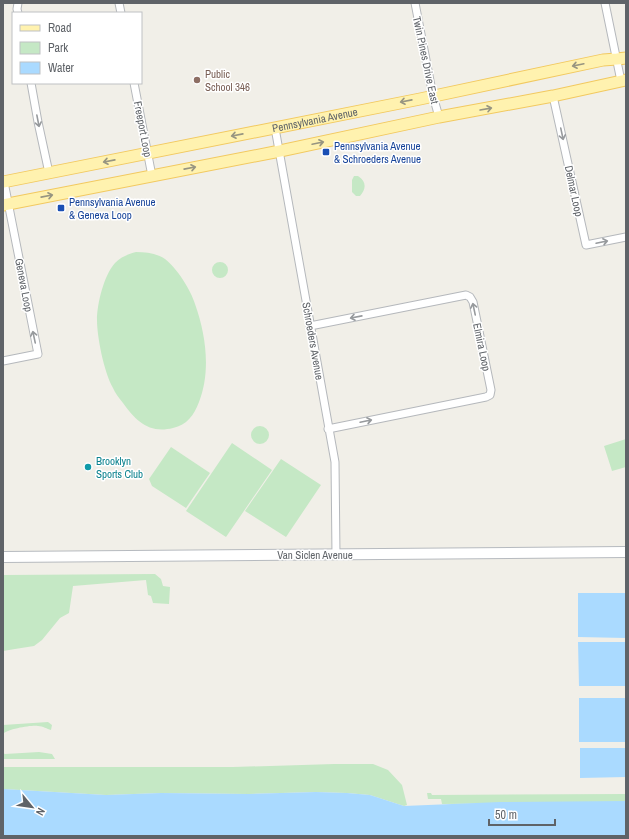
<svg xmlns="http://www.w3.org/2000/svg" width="629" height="839" font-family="'Archivo Narrow',sans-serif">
<rect width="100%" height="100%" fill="#f1efe8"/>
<path fill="#c5e8c5" d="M354,176h4c9,6 8,13 2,20h-4l-4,-4v-12z
M136,252c10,0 20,1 29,7 11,8 26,31 30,45 11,31 16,67 4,98 -5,13 -12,23 -26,26 -24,6 -37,-7 -50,-25 -4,-5 -8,-10 -10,-15 -9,-16 -16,-51 -16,-68 0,-16 7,-45 18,-57 6,-6 13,-9 21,-11z
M212 270a8 8 0 1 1 16 0a8 8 0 1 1-16 0Z
M251 435a9 9 0 1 1 18 0a9 9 0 1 1-18 0Z
M626,439v28l-14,4 -8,-25z
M232,443l40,27 -46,67 -40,-26z
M171,447l39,26 -24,35 -34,-22 -3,-7z
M281,459l40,26 -35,52 -41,-26z
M155,574l6,5 2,7 7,1 -1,17 -16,-1 -2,-7 -3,-1 -2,-15 -73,6 -4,27 -9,5 -18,22 -8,6 -19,3 -12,2v-76z
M48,722l4,3 -1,5c-4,-1 -8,-4 -13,-4 -7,-1 -30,3 -35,8v-9z
M39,752l13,2 3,5h-52v-6l2,1z
M334,764h39l15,6 14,15 5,20 -3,1 -34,-11 -23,-2 -31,-1 -67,2 -88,-1 -55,2 -103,-6v-22h230z
M427,793h4l1,2 194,-1v8l-184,2 -1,-5h-13z"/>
<path fill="#aadaff" d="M578,593h48v45l-48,-1z
M578,642h48v44h-47z
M579,698h47v44h-47z
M580,748h46v29l-46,1z
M3,789l103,6 55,-2 88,1 67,-2 31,1 23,2 34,11 96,-4 126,-1v35h-623z"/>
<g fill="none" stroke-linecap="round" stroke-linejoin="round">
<g stroke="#b5b8bc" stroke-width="9">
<path id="street" d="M119,3l2,10
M415,3l18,93 6,21
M605,3l16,78
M18,13l-1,-4 1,-6
M31,83l7,39 11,51
M134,83l18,93
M553,96l33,149 40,-8
M275,128l60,334 1,93
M310,326l156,-31 4,2 3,5 18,88 -1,5 -4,2 -158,32
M3,361l35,-7 -34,-172"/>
</g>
<g stroke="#b6babf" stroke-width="12">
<path id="secondary" d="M3,557l623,-5"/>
</g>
<g stroke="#f2c960" stroke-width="13">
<g id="primary">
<path id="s1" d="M3,182l417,-83 183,-39 14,-1 9,-1"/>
<path d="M3,205l277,-54 159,-34 114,-21 73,-16"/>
</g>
</g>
<use href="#street" stroke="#fff" stroke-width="7"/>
<use href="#secondary" stroke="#fff" stroke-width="10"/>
<use href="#primary" stroke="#fff2af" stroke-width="11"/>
</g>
<defs><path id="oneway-shaft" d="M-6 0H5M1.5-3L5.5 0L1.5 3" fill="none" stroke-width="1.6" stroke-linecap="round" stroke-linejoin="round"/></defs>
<g stroke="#979581">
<use href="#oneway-shaft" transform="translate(578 65) rotate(168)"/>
<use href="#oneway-shaft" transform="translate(406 101) rotate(169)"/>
<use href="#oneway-shaft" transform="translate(486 109) rotate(-10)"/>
<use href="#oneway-shaft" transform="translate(237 135) rotate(169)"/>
<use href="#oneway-shaft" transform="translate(318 143) rotate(-12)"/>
<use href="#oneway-shaft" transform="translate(109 161) rotate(169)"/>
<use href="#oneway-shaft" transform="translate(190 168) rotate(-11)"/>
<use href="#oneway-shaft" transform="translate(47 196) rotate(-11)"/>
</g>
<g stroke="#979a9d">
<use href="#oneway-shaft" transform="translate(38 121) rotate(79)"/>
<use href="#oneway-shaft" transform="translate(562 134) rotate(78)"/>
<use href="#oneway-shaft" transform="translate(602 242) rotate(-12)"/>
<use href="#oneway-shaft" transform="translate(474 309) rotate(-102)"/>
<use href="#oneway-shaft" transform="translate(356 317) rotate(169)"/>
<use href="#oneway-shaft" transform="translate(34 337) rotate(-102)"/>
<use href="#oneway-shaft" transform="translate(366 421) rotate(-12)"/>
</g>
<circle fill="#8d6e63" stroke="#fff" stroke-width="1.5" cx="197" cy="80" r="4"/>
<g fill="#1a4fb4" stroke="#fff" stroke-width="1.5">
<rect x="322" y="148" width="8" height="8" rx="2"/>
<rect x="57" y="204" width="8" height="8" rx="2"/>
</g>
<circle fill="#0f9aa8" stroke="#fff" stroke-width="1.5" cx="88" cy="467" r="4"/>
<g text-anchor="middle" stroke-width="3" stroke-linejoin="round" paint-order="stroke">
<g font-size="11" fill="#5f6368" stroke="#fff">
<text transform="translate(426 60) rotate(78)" y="4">Twin Pines Drive East</text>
<text dy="4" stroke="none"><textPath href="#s1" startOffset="318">Pennsylvania Avenue</textPath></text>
<text transform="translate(143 129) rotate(79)" y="4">Freeport Loop</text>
<text transform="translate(574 191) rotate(78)" y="4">Delmar Loop</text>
<text transform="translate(24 285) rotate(79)" y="4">Geneva Loop</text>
<text transform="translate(313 341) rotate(80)" y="4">Schroeders Avenue</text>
<text transform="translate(482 347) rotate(78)" y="4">Elmira Loop</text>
<text x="315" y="559">Van Siclen Avenue</text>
</g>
<g font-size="11" fill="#785e54" stroke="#fff" text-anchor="start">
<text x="205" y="78">Public<tspan x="205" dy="13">School 346</tspan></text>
</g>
<g font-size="11" fill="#164399" stroke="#fff" text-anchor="start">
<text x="334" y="150">Pennsylvania Avenue<tspan x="334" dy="13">&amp; Schroeders Avenue</tspan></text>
<text x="69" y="206">Pennsylvania Avenue<tspan x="69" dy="13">&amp; Geneva Loop</tspan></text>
</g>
<g font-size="11" fill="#0d838f" stroke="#fff" text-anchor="start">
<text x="96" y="465">Brooklyn<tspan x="96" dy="13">Sports Club</tspan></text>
</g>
</g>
<rect width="629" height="839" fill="none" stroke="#5f6368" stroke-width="8"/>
<rect x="12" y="12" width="130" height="72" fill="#ffffff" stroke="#bfc1c3"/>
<rect x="20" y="25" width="20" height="6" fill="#fff2af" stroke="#bfc1c3"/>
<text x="48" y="32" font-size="12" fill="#5f6368">Road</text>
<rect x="20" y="42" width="20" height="12" fill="#c5e8c5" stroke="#bfc1c3"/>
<text x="48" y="52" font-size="12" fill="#5f6368">Park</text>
<rect x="20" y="62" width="20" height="12" fill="#aadaff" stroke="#bfc1c3"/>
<text x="48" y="72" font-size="12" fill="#5f6368">Water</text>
<g transform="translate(32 807) rotate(119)" stroke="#ffffff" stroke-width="3" paint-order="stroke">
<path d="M0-3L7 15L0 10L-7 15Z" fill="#5f6368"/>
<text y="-6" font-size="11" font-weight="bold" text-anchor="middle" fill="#5f6368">N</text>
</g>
<path d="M489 819v6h66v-6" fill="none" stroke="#5f6368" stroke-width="2"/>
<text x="495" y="819" font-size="12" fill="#5f6368" stroke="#ffffff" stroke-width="3" paint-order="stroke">50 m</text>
</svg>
